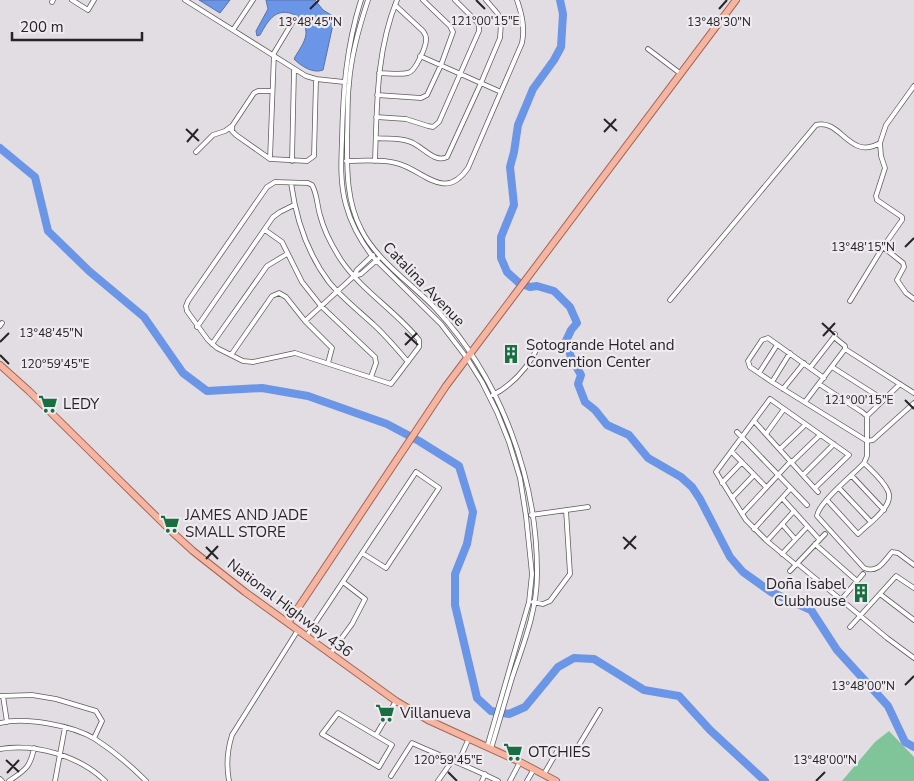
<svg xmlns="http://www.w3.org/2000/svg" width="914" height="781" font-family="'Nunito Sans',sans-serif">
<rect width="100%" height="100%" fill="#e1dde2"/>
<path fill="#7fc599" d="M889,731l25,26v24h-72l33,-39z"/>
<path fill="#6b95e6" stroke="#5673ac" d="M199,0h31l-10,13z
M266,0h49l8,10 10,6 1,4 -11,50c-10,4 -22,-4 -29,-11 4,-8 11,-16 12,-25 1,-16 -18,-27 -31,-19 -7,5 -11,13 -15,20l-3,1 -1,-5 12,-22z"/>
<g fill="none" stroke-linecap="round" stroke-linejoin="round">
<path stroke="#6b95e6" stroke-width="8" d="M560,0l3,14 -2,33 -7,13 -21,29 -15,36 -4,27 -4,15 4,38 -13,32v21l6,14 11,10 12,5 7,-1 17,5 16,16 7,16 -6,7 -5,11 5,16 10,18 -3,9 7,18 10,8 12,15 22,10 19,23 33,19 11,10 8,12 30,58 13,15 28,20 40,18 26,40 51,56 17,36 9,5
M0,148l35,29 13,54 41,40 55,46 39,56 24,18 55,-3 46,8 79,28 32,17 40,25 14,46 -6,32 -12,30v31l22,93 14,13 18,3 16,-7 33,-40 16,-9 20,1 50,31 35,6 31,34 55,51"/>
<g stroke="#5f5c5f" stroke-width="5.5">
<path id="street" d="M72,0l16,10 6,-10
M185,0l121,76 10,3 28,3
M361,0c-15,48 -18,90 -19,140 -1,22 -2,44 4,65 5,19 14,35 26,51l69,68 26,34 15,24 15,30 12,30 11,36 6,38 6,58 -3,28 -42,145
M368,0c-9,27 -17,55 -19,84 -2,17 -1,35 -2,53 0,31 -1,63 14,92 15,31 51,55 75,80 65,70 102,171 101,266 0,36 -14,70 -25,103 -7,24 -14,47 -21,71
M52,2l1,-2
M233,30l20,-30
M648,49l33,25
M420,56l81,36
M379,73c9,0 20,2 29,0 7,-1 19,-27 18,-35 0,-3 -1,-4 -3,-7l-28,-26
M914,86l-28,39 -6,18 1,13 4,12 -9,28 1,4 25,17v3l-19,27 20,16 1,4 -7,13 9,13 8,6
M272,91h-14l-4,2 -22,33v5l4,4 34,24 37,2 7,-5 2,-77
M377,95l44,3 6,-3 14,-30 12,-33 -3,-6 -27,-26
M376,117l30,2 22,7 5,1 6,-5 40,-91v-6l-2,-3 -22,-22
M376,138c10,1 22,0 32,3 13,3 26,23 39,16l34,-74 19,-45 1,-15 -3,-9 -12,-14
M196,152l17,-17 12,-4 7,-5
M270,159l4,-106 18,-30
M292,161l2,-91
M346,161c16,0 34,-2 50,2 27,6 48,40 72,5l54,-125c3,-16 0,-28 -5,-43
M375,161c2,-55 1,-110 22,-161
M275,182l33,1 4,2c5,8 5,20 8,30 4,16 12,31 21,45 21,31 55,51 78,80v7l-28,37 -96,-31 -42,9 -10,-1 -26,-13 -9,-8 -21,-29 -1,-5 2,-5 79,-114z
M291,183c5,36 16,70 38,99 13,16 30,29 45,43 12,11 23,24 34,37
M265,230l17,12 20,40 19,24 54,51 1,6 -5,14
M354,276l7,-2 17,-15
M670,300l146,-175c25,-7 33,36 64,18
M850,301l33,-54
M305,321l49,-45 3,-6 16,-15
M0,326l2,-3
M197,327l76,-110 7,-5 14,-7
M212,344l55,-78 20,-12
M845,349l69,44
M231,355l41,-59 7,-3 7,4 19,24 27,27 -4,15
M832,367l52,33
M810,368l24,-31 1,-3
M759,373l18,-28
M824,378l-56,-40 -6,2 -14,21 2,6 22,15 95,59 6,-1 41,-37
M772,382l18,-29
M819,384l43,28 5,4v40l-3,7c-10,11 -46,40 -47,53l47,52c14,6 20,-7 28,-16l6,1 16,12
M783,389l21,-26
M493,395c21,-11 36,-29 46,-50
M805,402l40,-53v-3l-11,-9
M867,416l33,-32
M754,421l64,71
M737,432l70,73
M766,434l18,-25
M780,449l25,-24
M732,452l34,35
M792,462l28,-27
M803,475l31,-31
M852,476l32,34
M722,483l20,-21
M839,488l31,33
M732,498l22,-23
M782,498l37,41
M827,500l31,34c10,-10 37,-28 30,-43 -5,-11 -16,-20 -24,-28
M742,514l49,-53
M531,515l57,-8
M782,524l13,15
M754,529l37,-41
M767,541l27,-30
M815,544l42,37
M782,554l25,-27
M798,564l89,74 27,20
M796,565l-29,-24 -21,-21 -30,-48 54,-73 79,56 -34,33
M790,571l35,-37
M880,594l34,26
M841,600l22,-26
M533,602l10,2 7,-3 20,-27 -4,-64
M850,627l46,-51 18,12
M306,637l110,-165 23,16 -53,80 -24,-15
M330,654l22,-30 13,-25 -22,-17
M0,696l32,-1 24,4 40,12 6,10 -8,17
M3,696l4,26
M338,713l54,32 -13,22 -57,-33z
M0,723c25,-6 72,2 95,16 17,11 37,28 51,42
M376,735l20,-34
M0,749c35,-6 80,7 105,32
M458,763l11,-25
M544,774l14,-24 15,5 27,-45
M391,776l21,-33c29,13 58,24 86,38
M0,779l2,2
M9,781c16,-11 21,-13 25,-33
M55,781l10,-54
M229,781c-3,-16 -2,-30 3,-46l66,-105
M438,781l14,-20
M482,781l3,-7
M510,781l10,-19
M527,781l7,-12"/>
</g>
<g stroke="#a76450" stroke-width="8">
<path id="primary" d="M0,365l29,26 141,139 23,21 52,41 151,109 32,19 92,42 36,19
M288,623l158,-237 290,-386"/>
</g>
<use href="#street" stroke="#fff" stroke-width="4"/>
<use href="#primary" stroke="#f4b6a3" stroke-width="6"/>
</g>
<path fill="none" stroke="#262526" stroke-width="2" d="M476,0l9,9M310,9l9,-9M719,9l8,-9M604,119l13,12M186,129l13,12M604,132l12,-13M187,142l11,-13M905,247l9,-9M822,323l13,12M405,333l13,12M823,336l12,-13M0,342l9,-9M405,345l12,-12M0,355l9,9M905,400l9,9M623,537l13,12M206,547l12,12M624,549l12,-13M206,559l12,-13M905,685l9,-9M6,760l13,12M448,772l9,9M7,773l12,-13M816,781l9,-9"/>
<defs>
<g id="building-bare" transform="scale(1.5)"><path d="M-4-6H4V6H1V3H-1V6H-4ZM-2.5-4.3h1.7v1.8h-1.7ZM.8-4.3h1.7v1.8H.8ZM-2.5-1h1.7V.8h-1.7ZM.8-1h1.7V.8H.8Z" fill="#1a6f42" stroke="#eeeaef" stroke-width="2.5" paint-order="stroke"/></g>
<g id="supermarket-bare" transform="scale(1.5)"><path d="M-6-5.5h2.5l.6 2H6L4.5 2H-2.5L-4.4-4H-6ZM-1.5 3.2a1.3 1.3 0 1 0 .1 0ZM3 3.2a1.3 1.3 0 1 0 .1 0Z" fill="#1a6f42" stroke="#eeeaef" stroke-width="2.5" paint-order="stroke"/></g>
</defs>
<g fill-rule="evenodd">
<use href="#building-bare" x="511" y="354"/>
<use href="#supermarket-bare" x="48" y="404"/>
<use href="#supermarket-bare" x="170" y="524"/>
<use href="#building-bare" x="861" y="593"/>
<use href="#supermarket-bare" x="385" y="713"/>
<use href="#supermarket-bare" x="513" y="752"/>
</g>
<g text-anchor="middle" stroke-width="4.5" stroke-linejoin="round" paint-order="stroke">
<g font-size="15" fill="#262526" stroke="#eeeaef">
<text transform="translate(424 284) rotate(46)" y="5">Catalina Avenue</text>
<text transform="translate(290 608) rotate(37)" y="5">National Highway 436</text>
</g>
<g font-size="15" fill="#262526" stroke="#eeeaef" text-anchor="start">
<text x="526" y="350">Sotogrande Hotel and<tspan x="526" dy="17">Convention Center</tspan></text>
<text x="63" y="409">LEDY</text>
<text x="185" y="520">JAMES AND JADE<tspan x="185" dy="17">SMALL STORE</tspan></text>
<text x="846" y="589" text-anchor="end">Doña Isabel<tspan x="846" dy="17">Clubhouse</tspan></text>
<text x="400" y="718">Villanueva</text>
<text x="528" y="757">OTCHIES</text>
</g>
</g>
<g font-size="12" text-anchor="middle" fill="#262526" stroke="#eeeaef" stroke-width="4.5" stroke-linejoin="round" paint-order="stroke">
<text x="485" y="25">121°00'15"E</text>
<text x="310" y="26">13°48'45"N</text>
<text x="719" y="26">13°48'30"N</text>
<text x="863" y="251">13°48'15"N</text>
<text x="51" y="337">13°48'45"N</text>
<text x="55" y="368">120°59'45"E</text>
<text x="859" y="404">121°00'15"E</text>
<text x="863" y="690">13°48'00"N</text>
<text x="825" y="764">13°48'00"N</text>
<text x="448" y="764">120°59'45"E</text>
</g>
<path d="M12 32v8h130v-8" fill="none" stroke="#262526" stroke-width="2.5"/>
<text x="20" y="32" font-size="15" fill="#262526" stroke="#eeeaef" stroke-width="4" paint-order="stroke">200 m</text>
</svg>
